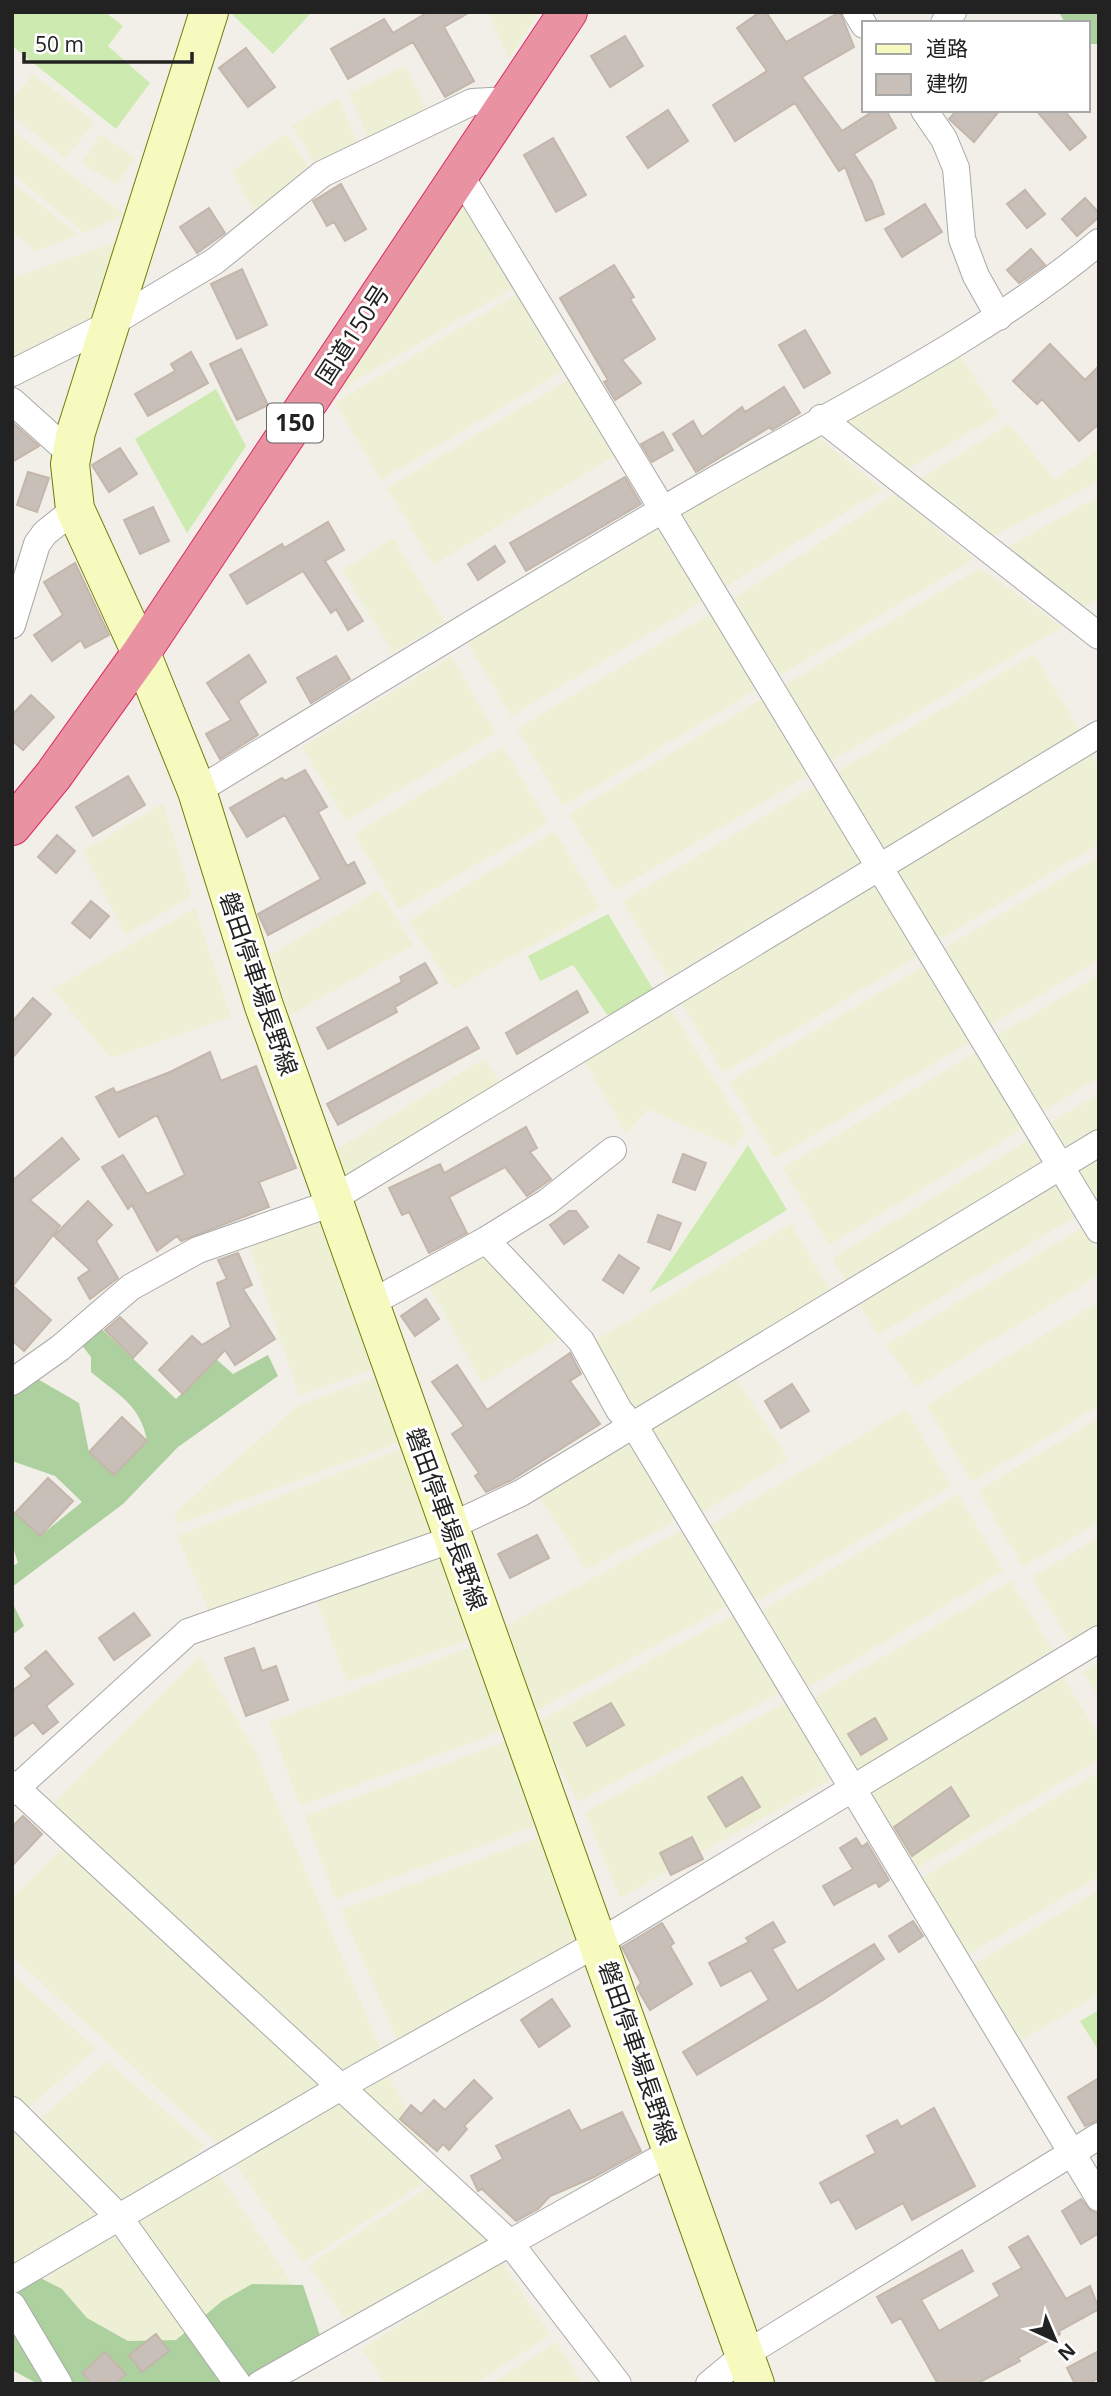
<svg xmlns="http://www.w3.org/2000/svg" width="1111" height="2396" font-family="'Open Sans','Noto Sans JP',sans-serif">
<rect width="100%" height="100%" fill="#f2efe9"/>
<path fill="#eef0d5" d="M488,12h52l-31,47z
M405,66l25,49 -60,28 -21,-50z
M33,74l62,48 -30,36 -53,-42v-17z
M339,98l20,50 -41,21 -26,-44z
M12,130l113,85 -41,18 -72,-60z
M100,134l35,23 -18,28 -35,-22z
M286,134l25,36 -55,44 -25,-43z
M12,182l67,53 -43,16 -24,-19z
M470,191l55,90 -184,108z
M121,240l-27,84 -82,41v-87z
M532,285l46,77 -197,118 -46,-77z
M958,353l41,62 -101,60 -64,-49z
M584,370l46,77 -197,118 -46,-77z
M1009,424l46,56 44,-31v32l-118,62 -66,-61z
M815,435l68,54 -158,98 -46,-77z
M895,494l79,65 -197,118 -46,-77z
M1099,496v102l-28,16 -76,-60z
M662,521l46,77 -197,118 -46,-77z
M393,538l52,84 -52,31 -51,-83z
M980,568l83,59 -234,135 -46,-76z
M715,611l45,77 -197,118 -46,-77z
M1034,654l46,77 -198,118 -45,-77z
M451,656l45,77 -150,88 -44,-74z
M766,696l46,77 -197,118 -46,-77z
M503,746l45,77 -149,86 -45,-75z
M1086,747l13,21v76l-164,98 -46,-77z
M820,783l45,76 -197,119 -45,-77z
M163,803l29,93 -67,39 -42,-84z
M555,831l45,77 -147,81 -44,-68z
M1099,856v104l-112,67 -46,-77z
M875,879l45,76 -197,118 -45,-76z
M379,890l34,55 -124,71 -18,-61z
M195,908l36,109 -120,41 -59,-69z
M927,964l45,77 -197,117 -46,-76z
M1099,975v103l-59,35 -46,-76z
M663,997l83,133 -13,17 -85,-38 -22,24 -49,-84z
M980,1050l46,77 -197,118 -46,-77z
M484,1059l19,28 -160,93 -9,-29z
M1099,1094v104l-10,6 -46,-77z
M1029,1140l46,77 -197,118 -46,-77z
M337,1207l54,156 -92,32 -54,-162z
M791,1224l45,76 -197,118 -45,-77z
M1083,1227l16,26v22l-183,112 -30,-42z
M480,1244l84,91 -82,48 -59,-108z
M1099,1302v104l-127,76 -46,-77z
M393,1371l23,65 -237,88 -5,-11 125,-108z
M734,1375l54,84 -97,61 -4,-6 -101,56 -47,-74z
M906,1409l45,77 -197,117 -45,-77z
M1099,1418v104l-76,45 -45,-76z
M419,1442l68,191 -140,49 -35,-93 -98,34 -37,-87z
M958,1494l45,77 -197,118 -46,-77z
M689,1526l42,78 -201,110 -43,-78z
M1099,1537v103l-22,14 -45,-77z
M1011,1581l46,76 -197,118 -46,-77z
M737,1613l43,79 -202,110 -42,-79z
M485,1642l31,84 -216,80 -31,-84z
M200,1656l55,95 127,301v13l59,107 -138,91 -75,-110 -216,-197v-58l60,-59 -28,-26z
M1099,1663v36l-16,-27z
M1063,1677l36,59v24l-187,111 -46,-77z
M787,1702l43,78 -210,118 -35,-86z
M520,1736l31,84 -216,79 -30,-83z
M1099,1772v104l-135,81 -46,-77z
M557,1831l41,112 -195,110 -62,-143z
M1099,1890v104l-82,49 -46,-77z
M12,1974l84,75 -77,67 11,11 77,-66 98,85 -72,62 79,-45 81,122 -41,-1 -76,56 -48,1 -41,-23 -25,-29 -18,-9 84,-69 -18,-3 -98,72z
M447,2175l49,76 -137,90 -50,-76z
M500,2259l50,76 -76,49h-89l-23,-35z
M556,2342l27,42h-92z"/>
<path fill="#cdebb0" d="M12,12h93l18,14 -15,20 42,37 -34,46 -104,-83z
M230,12h82l-39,42z
M216,389l30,57 -59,87 -52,-94z
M608,914l45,75 -45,27 -35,-51 -33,16 -12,-25z
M748,1145l39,65 -138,83z
M1099,2010v41l-19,-30z"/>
<path fill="#add19e" d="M1059,12h40v32h-11v-21h-23z
M92,1320l84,79 40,-40 17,15 35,-19 10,21 -100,71 -55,57 -111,83v-21l6,-3 -6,-19v-33l28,25 42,-34 -27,-26 -43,-15v-67l24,-16 43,25 10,49 25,23 33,-34c-6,-36 -30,-47 -56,-69v-15l-10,-13z
M12,1602l12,24 -12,9z
M27,2271l35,18 25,29 41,23 48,-1 46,-39 30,-17 51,1 21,62 -64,37h-222l-26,-14v-91z"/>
<path fill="#c7bfb8" stroke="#c4b6ab" stroke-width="2" d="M428,12h42l-26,15 30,54 -29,16 -32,-55 -65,37 -17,-30 53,-30 9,14z
M760,12h6l20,30 54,-30 14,35 -52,30 40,54 33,-21h11l10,18 -42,26 18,28 12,32 -18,7 -21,-54 -6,4 -44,-68 -60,38 -22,-36 54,-34 -30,-43z
M625,36l18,30 -33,21 -19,-31z
M246,48l29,39 -27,20 -29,-39z
M668,110l20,31 -40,27 -21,-31z
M957,110h43l-26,32 -25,-23z
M1036,110h28l22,27 -16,13z
M553,138l33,57 -30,17 -32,-57z
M341,184l25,45 -21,12 -11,-19 -7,4 -14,-25z
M1025,190l20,24 -18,14 -20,-24z
M1085,198l14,15v4l-22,19 -15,-17z
M925,204l17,28 -40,25 -17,-28z
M209,208l16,25 -28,20 -17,-26z
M1031,249l14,16 -26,18 -12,-13z
M614,265l20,32 -4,2 25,40 -33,21 19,23 -26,17 -11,-18 4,-2 -48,-82z
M242,269l25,56 -30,14 -26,-55z
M805,330l25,43 -26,15 -25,-43z
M1050,344l35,36 14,-14v58l-20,17 -37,-42 -5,5 -24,-23z
M241,349l27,56 -31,15 -27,-56z
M191,352l17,31 -60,33 -13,-22 40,-23 -4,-7z
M784,387l16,26 -28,17 -2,-3 -74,45 -23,-38 20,-13 9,16 40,-30 3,5z
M12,422l27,24 -27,16z
M663,432l10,18 -21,12 -11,-18z
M120,448l17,26 -28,18 -17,-27z
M28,472l21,6 -12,34 -20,-7z
M625,477l16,27 -115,67 -16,-28z
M153,507l16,34 -29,13 -16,-34z
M328,522l16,28 -19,11 38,60 -15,9 -12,-21 -5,4 -28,-42 -56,33 -17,-29 52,-31 2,4z
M495,546l10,16 -27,18 -10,-16z
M75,563l34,72 -24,13 -4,-8 -29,21 -18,-26 29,-20 -19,-33z
M249,655l17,27 -28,19 20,34 -38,24 -14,-25 25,-14 -24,-37z
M336,656l14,23 -39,24 -14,-25z
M31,695l23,22 -31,33 -11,-10v-25z
M305,770l22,37 -9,5 29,54 7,-4 11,21 -97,52 -10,-21 63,-35 -36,-64 -38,22 -17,-29 52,-30 3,3z
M128,776l17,29 -52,31 -17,-29z
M57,835l18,16 -19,22 -18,-16z
M91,901l18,15 -19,22 -18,-15z
M425,963l12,20 -42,24 2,5 -69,37 -11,-21 85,-46 -2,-5z
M577,991l11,21 -71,42 -11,-21z
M33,998l18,16 -39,44v-36z
M467,1027l12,21 -141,77 -11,-21z
M210,1052l11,29 35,-15 40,102 -37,14 10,25 -88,34 -4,-5 -20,15 -25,-46 -4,4 -26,-42 21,-12 24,39 38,-19 -28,-60 -38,22 -23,-40 17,-9 3,5 54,-21z
M526,1127l11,21 -7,4 21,27 -24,17 -22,-29 -56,30 18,36 -38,20 -20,-41 -7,3 -13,-27 51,-24 4,9z
M62,1138l17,21 -49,41 30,26 -47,60 38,34 -27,31 -12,-11v-159z
M683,1154l23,9 -11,27 -22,-8z
M88,1201l24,24 -16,16 22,37 -28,21 -12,-21 12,-8 -36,-34z
M569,1211h7l12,16 -24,17 -14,-19z
M658,1215l23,8 -11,27 -22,-8z
M238,1253l14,32 -9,4 32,50 -40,26 -10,-15 -42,44 -24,-24 33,-34 10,9 29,-18 -14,-44 10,-4 -9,-19z
M619,1255l20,13 -16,25 -20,-13z
M426,1299l13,20 -24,17 -14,-20z
M120,1317l27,26 -14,15 -28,-28z
M570,1353l11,21 -11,7 30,43 -90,57 -24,11 -11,-16 4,-3 -27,-39 12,-8 -32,-44 25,-17 30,45z
M792,1384l17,27 -28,17 -16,-27z
M122,1417l25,24 -33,34 -25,-23z
M48,1478l25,23 -33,35 -25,-23z
M537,1535l12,23 -39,20 -12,-24z
M134,1613l16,22 -36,25 -15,-22z
M254,1648l8,23 14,-5 12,34 -42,16 -21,-58z
M46,1651l27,33 -27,22 12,16 -15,12 -10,-12 -21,16v-47l20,-15 -7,-8z
M611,1703l13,22 -37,21 -13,-23z
M875,1718l12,21 -26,16 -13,-21z
M742,1777l18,30 -34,20 -18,-30z
M951,1787l18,29 -57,40 -18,-29z
M23,1816l19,18 -30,32v-39z
M692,1837l11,22 -32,16 -11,-22z
M856,1838l6,9 5,-4 22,37 -10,7 -3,-5 -42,23 -11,-19 30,-17 -13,-21z
M913,1921l10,15 -24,16 -10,-16z
M773,1922l12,20 -13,7 25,42 77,-47 10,15 -61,41 -126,75 -14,-23 86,-52 -18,-30 -30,16 -12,-23 40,-21 -3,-4z
M662,1923l12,20 -4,3 22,38 -42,26 -13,-22 4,-5 -19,-36z
M552,1999l18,27 -31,21 -18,-27z
M1099,2078v42l-14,6 -17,-29z
M474,2080l18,18 -28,28 3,3 -18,21 -6,-6 -6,7 -37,-32 11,-14 10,9 13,-14 11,10z
M934,2108l41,78 -63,34 -9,-17 -47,26 -17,-30 -8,4 -11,-20 56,-30 -9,-17 30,-16 4,7z
M569,2110l12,21 41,-19 19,39 -47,26 -44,19 -12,13 -22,12 -34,-32 -4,2 -7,-15 32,-17 -7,-13z
M1081,2199l10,12 8,3v19l-18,11 -19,-33z
M1028,2236l38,63 24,-13 9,23 -40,22 1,3 -42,24 2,3 -44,23h-38l-37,-66 -9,5 -15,-26 85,-47 11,21 -52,29 18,31 61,-35 -7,-12 29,-16 -13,-21z
M156,2334l13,17 -27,21 -13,-17z
M1099,2351v27l-11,6h-13l-8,-16z
M105,2352l21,22 -11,10h-23l-10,-11z"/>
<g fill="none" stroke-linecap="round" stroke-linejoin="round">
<g stroke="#a9a9a9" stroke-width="28">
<path id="street" d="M856,12l8,13
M944,23l9,-11
M924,110l20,29 12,29 6,71 14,37 23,41
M459,173l640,1057
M12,373l98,-49 105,-63 107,-87 150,-72 37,-2
M12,401l60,54
M821,418l278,218
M12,625l25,-81 8,-11 30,-24
M197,791c168,-102 335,-206 505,-304 135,-78 277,-145 397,-245
M334,1198l765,-464
M486,1240l95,101 38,69 21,25 459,763
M369,1304l117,-64 61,-38 66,-52
M12,1382l48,-34 71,-61 67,-37 137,-48
M449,1527l72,-34 578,-350
M12,1784l498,459 108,141
M12,1792l176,-160 265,-93
M12,2110l107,107 119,167
M12,2280l346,-203 240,-134 501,-304
M12,2305l47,79
M260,2384l411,-232
M709,2384l35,-29 355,-219"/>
</g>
<g stroke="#707d05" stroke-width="40">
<path id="secondary" d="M209,12l-133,420 -6,32 5,45 66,144 56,138 67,215 491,1378"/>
</g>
<g stroke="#dc2a67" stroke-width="40">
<path id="highway" d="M12,826l41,-50 88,-123 427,-641"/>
</g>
<use href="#street" stroke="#fff" stroke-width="26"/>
<use href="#secondary" stroke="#f7fabf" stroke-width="38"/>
<use href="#highway" stroke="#e892a2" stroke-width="38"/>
</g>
<g text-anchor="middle" stroke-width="6" stroke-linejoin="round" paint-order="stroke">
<rect fill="#fff" stroke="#646464" stroke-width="2" x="267" y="403.5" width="56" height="39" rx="5"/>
<g font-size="23" font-weight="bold" fill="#222">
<text x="295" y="431">150</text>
</g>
<g font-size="24" fill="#222" stroke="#fff">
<text transform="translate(353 335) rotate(-57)" y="8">国道150号</text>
<text transform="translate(258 984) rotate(71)" y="8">磐田停車場長野線</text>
<text transform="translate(446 1519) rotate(70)" y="8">磐田停車場長野線</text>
<text transform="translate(637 2053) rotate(71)" y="8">磐田停車場長野線</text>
</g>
</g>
<rect width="1111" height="2396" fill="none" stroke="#222222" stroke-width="28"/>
<rect x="862" y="21" width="228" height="91" fill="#ffffff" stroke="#a7a7a7" stroke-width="2"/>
<rect x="876" y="44" width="35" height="10" fill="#f7fabf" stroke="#a7a7a7" stroke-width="2"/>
<text x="926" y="56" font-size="21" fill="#222222">道路</text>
<rect x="876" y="74" width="35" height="21" fill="#c7bfb8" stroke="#a7a7a7" stroke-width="2"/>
<text x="926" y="91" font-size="21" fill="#222222">建物</text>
<g transform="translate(1055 2340) rotate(136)" stroke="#ffffff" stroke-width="5" paint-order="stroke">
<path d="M0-5L12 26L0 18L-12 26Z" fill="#222222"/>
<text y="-10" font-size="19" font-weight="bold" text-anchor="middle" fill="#222222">N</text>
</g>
<path d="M24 52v10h168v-10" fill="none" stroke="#222222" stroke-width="3.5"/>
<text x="35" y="52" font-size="21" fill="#222222" stroke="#ffffff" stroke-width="5" paint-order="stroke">50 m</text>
</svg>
